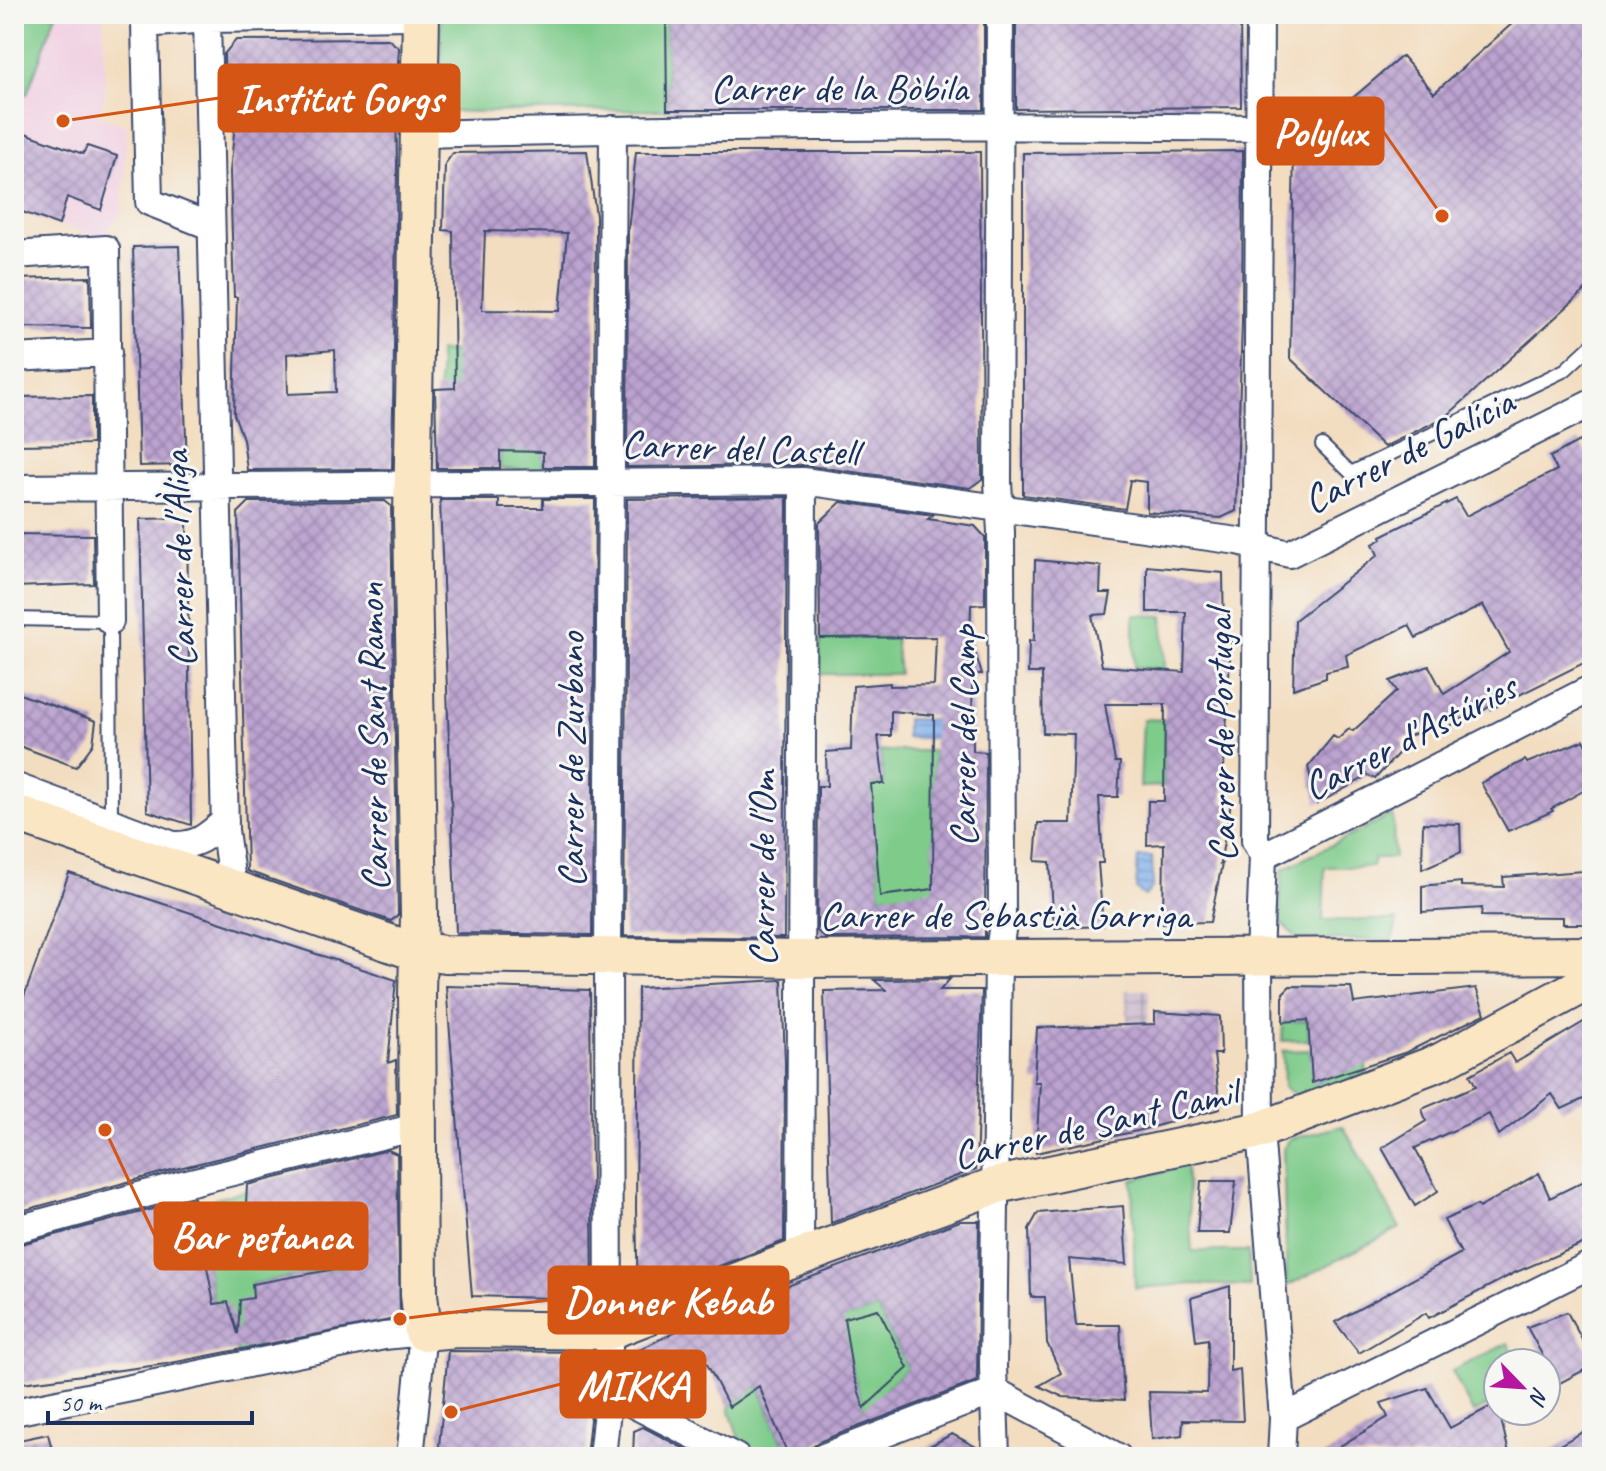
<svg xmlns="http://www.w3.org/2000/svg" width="1606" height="1471" font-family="Caveat,sans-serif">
<defs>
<pattern id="industrial-grid" width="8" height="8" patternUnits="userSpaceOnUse" patternTransform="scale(2)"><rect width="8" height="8" fill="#cebed0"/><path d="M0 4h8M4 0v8" fill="none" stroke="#a69bac"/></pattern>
<pattern id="water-rules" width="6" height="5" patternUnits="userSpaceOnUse" patternTransform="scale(2)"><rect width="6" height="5" fill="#81b0eb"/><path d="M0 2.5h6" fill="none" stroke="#6990c2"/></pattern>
<pattern id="building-cross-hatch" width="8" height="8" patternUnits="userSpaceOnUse" patternTransform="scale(2)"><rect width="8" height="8" fill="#bca3d0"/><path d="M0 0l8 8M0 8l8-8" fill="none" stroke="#9885ac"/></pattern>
</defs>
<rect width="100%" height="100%" fill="#f6f6f2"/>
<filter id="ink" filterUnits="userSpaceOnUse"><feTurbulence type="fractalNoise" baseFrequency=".0125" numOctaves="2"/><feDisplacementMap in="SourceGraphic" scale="16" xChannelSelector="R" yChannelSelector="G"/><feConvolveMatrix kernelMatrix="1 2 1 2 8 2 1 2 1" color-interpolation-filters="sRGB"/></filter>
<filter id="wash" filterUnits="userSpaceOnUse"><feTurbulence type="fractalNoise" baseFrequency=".006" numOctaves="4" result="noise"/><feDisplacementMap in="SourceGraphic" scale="32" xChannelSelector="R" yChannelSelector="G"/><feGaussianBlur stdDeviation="1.8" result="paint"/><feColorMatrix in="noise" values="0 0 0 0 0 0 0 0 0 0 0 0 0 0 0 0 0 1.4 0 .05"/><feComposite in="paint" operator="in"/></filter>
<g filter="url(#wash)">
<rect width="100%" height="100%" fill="#f3ddc0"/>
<path fill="#f1d0e2" d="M14,14h89l2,81 -7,21 29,10 -5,86 -17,22 -11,3 -80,-28z"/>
<path fill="url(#industrial-grid)" d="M1125,990h24l-1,38 -20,-1z"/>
<path fill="#7ecb8a" stroke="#4c7d74" stroke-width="2" d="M14,14h42l-29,80 -13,-4z
M441,14h225l1,96 -226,2z
M439,351l57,3 1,34 -58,2z
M501,388l42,64v19l-43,-2z
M1134,615l29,1 2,53 -31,-1z
M895,637l4,37h-81l3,-36z
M1143,719l22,1 -1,66 -24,1z
M880,751h54v141l-54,4 -11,-112h15z
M1393,814l1,44h-20l-2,9h-47l-2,53h74l-4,20 -95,-1 -18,-17 2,-52z
M1308,1021l1,19 -27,1 1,-19z
M1310,1050l3,33 37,-13 15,-11 2,15 -67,24 -16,-11 -1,-36z
M1343,1126l57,102 -113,58 -4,-137 7,-10z
M1186,1165l6,86h56l2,35 -56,-2 -59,4 -3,-108z
M247,1190l-2,50 118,-25 -10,51 -101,18 7,64 -21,7 -14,-52 -10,1 -10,-53 7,-1 -15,-46z
M878,1309l30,59 -23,21 15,22 -30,18 -18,-59 -12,-51z
M1508,1343l9,20h-19v35l-25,15 -21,-42z
M756,1380l33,77h-33l-14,-8 -13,-42 16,-12z"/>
<path fill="url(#water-rules)" stroke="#4e70a4" stroke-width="2" d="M906,719l32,1v18h-32z
M1138,857h14l1,29 -8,10 -9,-7z"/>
<g id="blocks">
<path fill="url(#building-cross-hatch)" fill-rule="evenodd" d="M666,14h318v96h-317z
M1016,14h224l1,93 -225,2z
M1523,14h69v270l-145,132 -63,31 -94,-89 4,-210 108,-92 32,37z
M388,39l11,9 -3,43 1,77 -5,301 -145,1 -4,-31 -9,-25 3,-117h-3l-4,-125 5,-49 -10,-12 -1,-57 12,-14zM335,350l1,42 -48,2 -1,-40z
M14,129l69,25 4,-8 30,10 -16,54 -34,-13 -8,28 -45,-16z
M587,151l9,65 -1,251h-52v-15l-43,-1v17h-63l-2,-79 20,-1 -2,-157 -10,-1 2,-66 8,-11zM485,231l82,2 -7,78 -78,-1z
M1243,151l-1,170 -6,190 -15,7 -74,-6v-30l-17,-2 -5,29 -102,-14v-342z
M636,152h344l2,327 -12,9 -167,-23 -176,2 1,-235z
M179,246l8,219 -48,1 -6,-219z
M90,277l1,51 -77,-1v-48z
M92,396v48l-78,1v-48z
M1579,441l13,21v197l-101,50 -1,-3 -13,9 -2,-3 -34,19 -5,-7 -35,16 3,7 -29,32 -9,-5 -4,5 -45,25 -9,-37 25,-31 5,3 11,-10 4,2 44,-40 -7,-10 39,-15 15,28 65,-42 -26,-47 -67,33 -7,-13 -63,30 2,12 -22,5v6l-33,11 2,-69 83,-65 -5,-11 9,-5 -1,-3 75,-37 10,17 91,-46 -7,-13z
M787,497l-3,441 -160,-2 3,-437z
M543,499h52l-3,436 -136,-2 -16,-433h59v8h44z
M385,501l6,5 7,409 -7,6 -144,-50 -9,-358 11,-11z
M841,502l92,13 -5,4 47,7 10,11v67l-14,1 -1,33 12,36h-10l1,77 13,1 -1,185 -160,1 -8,-7 1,-145h9l-1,-34 25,-2 2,-64 37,-3v3l44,-1 2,-48 -116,1 -1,-115zM891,711l43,4 -1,174 -53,7 -9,-112h13l-6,-48h13z
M187,518l4,307 -44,-14 -7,-292z
M14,534l79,1 1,49 -80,3z
M1035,560l66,6 -1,27h11l-4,21 -15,1 10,51 82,6 2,-60h-39v-46l76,7 1,66 7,1 -9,163h9l-11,61h2l-12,58 -47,1 1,-79 -17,1 1,-44h16l1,-97h-60l10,58h5l-2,35h-19l4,66h-5l5,63 -49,2 -4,-66 -15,-1 3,-38h33l3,-89 -31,-1 -1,-60h-14l1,-32h5z
M14,692l82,29 -3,23 -17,23 -62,-23z
M1584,740l8,14v32l-41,23 2,2 -45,20 -27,-48 44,-23 2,3z
M1423,823l37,1 1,28 -39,17z
M1584,871l8,15v38h-29v-7l-82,-1 1,-8 -60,4v-26l39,-4v4l43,1 -1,-10z
M69,873l327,107 -8,83 8,-3 1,55 -222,54 -161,44v-189z
M950,979l-10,11h42l-6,179 -145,54 -7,-232 62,-1 -12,-10z
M782,980l3,83 -1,178 -146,56 -2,-88 2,-221z
M446,986l144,4 3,309 -121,-3z
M1290,986l61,1 3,16 122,-15 9,26 -78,38 -95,31 -4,-63 -25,2v-29z
M1155,1012l65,4 1,38h-7l6,55 -83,22 -101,22 4,-71h-6l3,-54 118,-4z
M1592,1017v78l-30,14 -10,-15 -53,41 -10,-21 -74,34 23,43 -23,15 -33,-58 44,-27 -4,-12 54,-23 -6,-11 39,-22 6,10z
M388,1150l9,4 3,164 -234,46 -152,20v-138l180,-48 17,53h-7l10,53 14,-2 10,32 2,-34 13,-2 -1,-14 101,-18 10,-51 -119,25 3,-55z
M1539,1173l11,25 42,-21v63l-78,33 -85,45 -3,-5 -67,40 -24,-31 126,-69 -17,-33 33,-15 2,3z
M1201,1181h35l-6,52h-33z
M1123,1206l4,58 -58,-5 7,66h44l4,75 -61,-3 -24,-11 22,-13 -14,-30 -2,-46h-14l-2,-68 9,-16z
M960,1221h19l-2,160 -159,61 -7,6 -3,9h-19l-30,-71 -30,21 -23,-45 -27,10 -25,25 -15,-11v-36l47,-24 -2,-1zM878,1309l30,59 -44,40 -12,-38 -8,-52z
M1230,1286v85l10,-2 3,52 -60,-1 -1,15 -30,4 -3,-47 58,1 1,-54 -12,2 -5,-43z
M1567,1312l25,46v8l-34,18 -31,-57z
M448,1351l145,1v39l-7,66h-148z
M1427,1388l23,40 47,-25 13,54h-188l66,-40 -7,-14z
M643,1427l42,22 14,8h-66l1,-26z
M1592,1427v30h-54z
M48,1434l6,23h-40v-16z
M952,1434l28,15v8h-70z"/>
</g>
</g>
<g filter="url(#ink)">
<use href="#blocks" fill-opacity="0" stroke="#3b496d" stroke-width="2"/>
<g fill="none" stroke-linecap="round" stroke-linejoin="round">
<g stroke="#3b496d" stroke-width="16">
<path id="lane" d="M1322,445l29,28 214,-103 27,-25
M14,619l96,2 1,201"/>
</g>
<g stroke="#3b496d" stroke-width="30">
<path id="street" d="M1260,14l-5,827 8,15 -4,100 1,174 23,288 -2,39
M207,19l18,811 8,60
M421,134c279,-7 558,-10 838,-6
M210,226l-61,-24 -4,-178 62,-5 206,-3 3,-2
M14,255l92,-6 4,372
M14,358l94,-5
M14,488l789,-7 435,60 51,13 303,-151
M14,786l159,59c24,1 35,-9 52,-24
M1263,856l329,-168
M14,1230l165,-45 238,-58
M800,1257l3,-776
M609,1392l127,65
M14,1412l370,-76 39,-4 -13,125
M1283,1418l309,-154
M602,1457l7,-65v-33l-1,-405 5,-825
M824,1457l171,-66 123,66
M996,1457l-3,-91 5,-407 4,-29 -1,-398 -3,-50 2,-468"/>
</g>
<g stroke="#3b496d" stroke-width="40">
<path id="secondary" d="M421,14l-9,502 7,399 -2,78 2,301 4,38 34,-3 152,2 191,-74 197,-72 263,-55 180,-68 152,-82
M14,813l393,136 38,5 356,5 791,-4"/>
</g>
<use href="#lane" stroke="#fff" stroke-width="12"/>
<use href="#street" stroke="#fff" stroke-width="26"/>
<use href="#secondary" stroke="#fbe6c3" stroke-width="36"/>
</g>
</g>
<g text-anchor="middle" stroke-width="6" stroke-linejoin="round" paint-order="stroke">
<g font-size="40" fill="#1b2f5e" stroke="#f6f6f2">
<text x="839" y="101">Carrer de la Bòbila</text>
<text transform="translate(740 447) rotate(2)" y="14">Carrer del Castell</text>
<text transform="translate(1408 450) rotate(-27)" y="14">Carrer de Galícia</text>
<text transform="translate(178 559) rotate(-92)" y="14">Carrer de l'Àliga</text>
<text transform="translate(962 736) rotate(-90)" y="14">Carrer del Camp</text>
<text transform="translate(1220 736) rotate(-91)" y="14">Carrer de Portugal</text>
<text transform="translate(1409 736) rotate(-27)" y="14">Carrer d'Astúries</text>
<text transform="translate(372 737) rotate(-91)" y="14">Carrer de Sant Ramon</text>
<text transform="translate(570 760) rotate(-90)" y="14">Carrer de Zurbano</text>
<text transform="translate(761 869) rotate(-90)" y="14">Carrer de l'Om</text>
<text x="1005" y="928">Carrer de Sebastià Garriga</text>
<text transform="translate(1095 1123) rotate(-13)" y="14">Carrer de Sant Camil</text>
</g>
</g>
<path fill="none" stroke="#d45514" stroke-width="3" d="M63 121L219 98M1442 216L1383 131M105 1130L155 1236M400 1319L549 1300M451 1412L561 1384"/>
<g fill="#d45514" stroke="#f6f6f2" stroke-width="3">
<circle cx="63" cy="121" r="8"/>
<circle cx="1442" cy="216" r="8"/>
<circle cx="105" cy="1130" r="8"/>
<circle cx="400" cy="1319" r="8"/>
<circle cx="451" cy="1412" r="8"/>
</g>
<g fill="#d45514" stroke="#d45514" stroke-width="3">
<rect x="219" y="65" width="240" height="66" rx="8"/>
<rect x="1258" y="98" width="125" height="66" rx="8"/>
<rect x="155" y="1203" width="212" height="66" rx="8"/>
<rect x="549" y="1267" width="239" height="66" rx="8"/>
<rect x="561" y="1351" width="144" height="66" rx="8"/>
</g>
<g font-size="42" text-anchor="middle" font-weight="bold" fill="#fff">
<text x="339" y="112">Institut Gorgs</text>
<text x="1320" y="146">Polylux</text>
<text x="261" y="1250">Bar petanca</text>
<text x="668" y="1315">Donner Kebab</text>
<text x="633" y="1399">MIKKA</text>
</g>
<rect width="1606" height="1471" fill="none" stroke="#f6f6f2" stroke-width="48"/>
<g transform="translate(1522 1387) rotate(115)"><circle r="38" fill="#f6f6f2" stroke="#9ea6b7" stroke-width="2"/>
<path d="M0-6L14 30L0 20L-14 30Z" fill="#b5179e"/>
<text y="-12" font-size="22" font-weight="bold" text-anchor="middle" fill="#1b2f5e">N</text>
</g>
<path d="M48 1411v12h204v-12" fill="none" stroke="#1b2f5e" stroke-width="4"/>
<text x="60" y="1411" font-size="24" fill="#1b2f5e" stroke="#f6f6f2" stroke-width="6" paint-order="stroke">50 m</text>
</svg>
